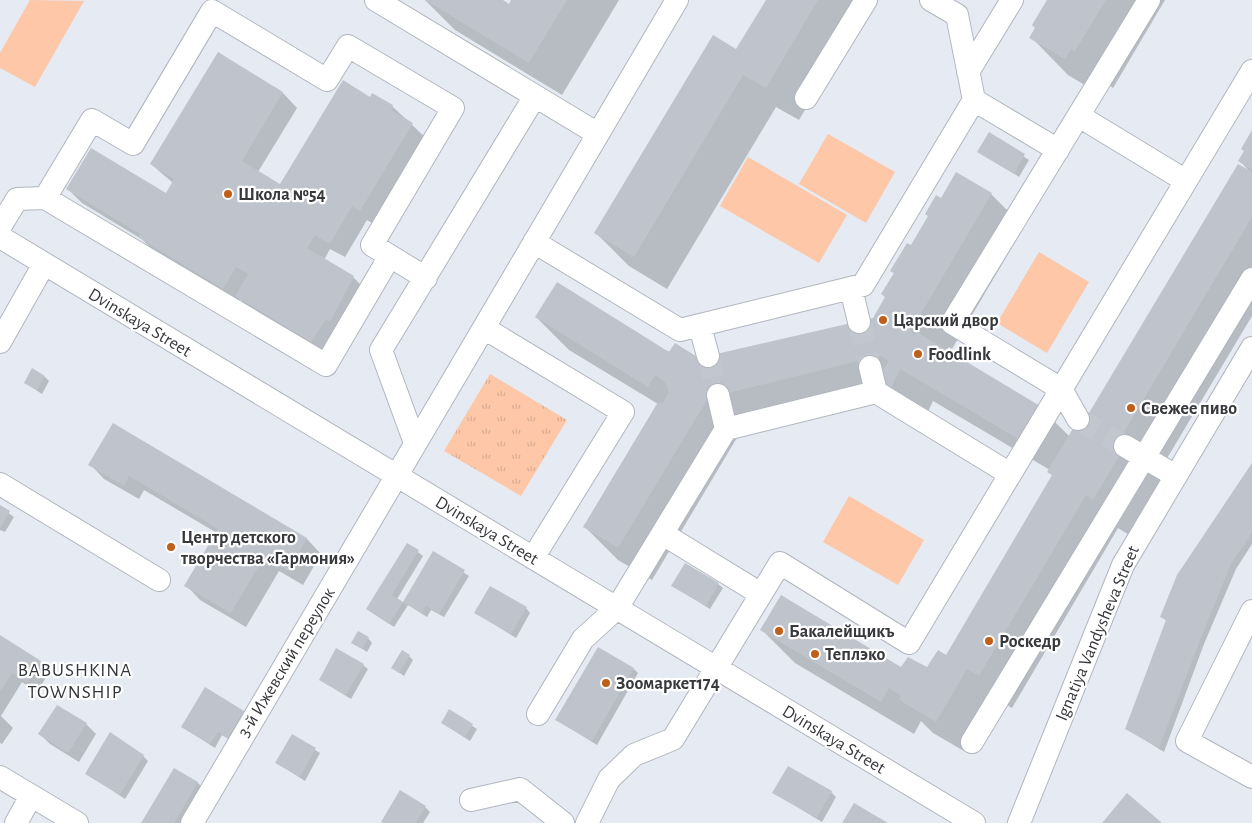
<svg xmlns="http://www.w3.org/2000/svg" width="1252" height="823" font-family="'Alegreya Sans',sans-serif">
<defs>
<pattern id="grass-tufts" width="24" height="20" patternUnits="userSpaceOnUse" patternTransform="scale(1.25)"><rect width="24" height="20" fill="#fdc7a8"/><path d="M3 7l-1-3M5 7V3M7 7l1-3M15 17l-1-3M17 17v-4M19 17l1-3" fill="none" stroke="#daac92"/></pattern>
</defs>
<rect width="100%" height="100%" fill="#e5eaf3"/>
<path fill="url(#grass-tufts)" d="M490,374l77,46 -46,76 -77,-45z"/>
<path fill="#fdc7a8" d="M30,0l54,1 -49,86 -35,-19v-15z
M828,134l67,38 -29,51 -67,-39z
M748,157l99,58 -28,48 -99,-57z
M1039,252l50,30 -42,71 -50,-30z
M849,496l75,44 -26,45 -75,-43z"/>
<path fill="#0003" d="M425,0h76l8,5 4,-5h106l-57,95 -107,-65z
M767,0h96l5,4 -69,116 -23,-13 -109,182 -38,-23 -33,-33 141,-182z
M1048,0h117l-52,88 -4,-3 -6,11 -35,-21 -37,-38z
M218,54l65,39 14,15 -39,64 22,13 93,-90 19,11 35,33 -52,86 -8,-5 -22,37 -15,-8 -6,11 29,17 15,15 -42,64 -75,-46 -11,-11 -2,3 -84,-50 -11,-12 -61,-37 -14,-14 98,5 7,-11 -22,-19z
M1252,133v183l-92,154 7,6 -36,60 -13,-8 -106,180 -11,-7 -32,53 -36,-21 -12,-12 -7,13 -119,-71 -33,-33 140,39h25l19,-12 107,-181 -4,-4 1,-2 -117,-69 -9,19 -37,-26 -146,37 -89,149 -34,-20 -33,-33 73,-123 -89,-54 -33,-33 162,42 176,-40 12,-22 9,-23 -4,-3 20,-24 30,-47 50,-6 33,33 -72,122 -3,-2 -3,4 94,56 29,29 21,-21 159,-244 -9,-10z
M989,134l40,26 -10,17 -40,-26z
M45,377l4,4 -7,13 -17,-11z
M113,425l194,114 14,15 -18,31 -24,-14 -33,56 -46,-27 -14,-15 31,-52 -73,-43 -5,9 -35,-20 -14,-15z
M1252,465v79l-16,25 -32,75 -40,108 -37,-23 40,-107 -5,-6z
M0,507l14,10 -9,15 -5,-2z
M407,544l16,12 -26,43 6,4 31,-50 35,23 -25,41 -13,-7 -4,7 -19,-12 -14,22 -26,-18z
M718,584l5,4 -13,21 -37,-23z
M526,608l4,5 -14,25 -40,-25z
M0,636l41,26 9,9 -13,21 -15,-10 -21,34 12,12 -11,16 -2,-1z
M368,638l4,5 -5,9 -15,-10z
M409,656l4,4 -9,16 -11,-8z
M363,665l5,4 -17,30 -31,-19z
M634,669l4,4 -41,72 -40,-25z
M205,689l43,28 -15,25 -11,-7 -7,13 -33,-21z
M58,706l28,18 10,10 -17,28 -29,-18 -10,-10z
M449,711l28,18 -7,12 -28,-18z
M292,736l28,17 -15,28 -28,-18z
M143,756l5,5 -23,38 -38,-25z
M174,770l24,13 9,10 -17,30h-47z
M831,792l5,5 -14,25 -48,-29z
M425,807l5,5 -7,11h-38z"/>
<path fill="#bfc4cc" d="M425,0h78l6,4 2,-4h56l-38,63z
M766,0h52l-52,88 -23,-13 -109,182 -40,-24 119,-198 23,14z
M1047,0h59l-31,51 -4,-2 -6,10 -36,-21 6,-10 -3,-3z
M218,52l65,40 -41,69 38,23 63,-104 27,17 2,-4 21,12 -2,5 22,13 -53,88 -8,-5 -22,38 -15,-9 -8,13 47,28 -24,46 -4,-3 -15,23 -76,-46 13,-22 -12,-7 -13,22 -85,-52 2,-3 -74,-45 25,-41 75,45 8,-14 -24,-15z
M1252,130v40l-14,-9 6,-10 -3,-2z
M989,132l36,22 -11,20 -37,-22z
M1238,164l14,8v45l-129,217 7,4 -37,62 -7,-5 -107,181 -12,-7 -31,53 -37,-22 2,-4 -12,-8 -8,14 -121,-72 21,-35 120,72 7,-10 19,10 11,-17 8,5 106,-180 -5,-3 37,-62 5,3z
M956,172l36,21 -73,124 -3,-2 -7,11 5,10 3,-4 123,74 -20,34 -120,-71 -9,19 -14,-8 12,-19 -8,-5 -6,1 -15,12 -2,-8 -150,37 -90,150 -35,-21 75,-125 4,2 7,-12 -4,-10 -10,-7 -7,12 -113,-70 22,-35 112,70 6,-9 24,15 174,-40 12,-21 -4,-3 13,-21 -4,-2 17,-28 4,2 17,-29 -3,-2 11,-19 5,3z
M32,368l13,8 -8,14 -13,-7z
M113,423l194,115 -19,33 -24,-14 -33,56 -47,-27 34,-57 -89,-53 -5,10 -36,-21z
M1252,463v70l-21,31 -31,76 -41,108 -34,-19 41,-109 -6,-3 17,-42z
M0,505l10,6 -10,18z
M407,543l12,7 -27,45 11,7 -14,22 -23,-15z
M433,551l32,19 -26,44 -13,-8 -4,7 -19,-11z
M685,563l34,20 -13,23 -35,-20z
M490,586l37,21 -16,27 -37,-21z
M358,631l11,6 -7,12 -11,-6z
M0,635l41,26 -14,22 -15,-10 -12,19z
M598,647l36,21 -42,73 -37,-21z
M336,648l28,16 -18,31 -27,-15z
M402,650l8,5 -11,18 -8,-5z
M205,687l39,24 -16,27 -10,-6 -8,12 -29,-17z
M57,705l30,18 -19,30 -30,-19z
M449,709l24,15 -8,13 -24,-14z
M110,732l34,23 -24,40 -35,-21z
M292,734l24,14 -16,29 -25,-14z
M788,766l44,25 -15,27 -45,-25z
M174,768l24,14 -24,41h-33z
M400,790l26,16 -10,17h-32l-3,-1z
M1127,793l35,30h-60z
M854,803l34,20h-46z"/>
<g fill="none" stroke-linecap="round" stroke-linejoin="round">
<path stroke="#c2c7cf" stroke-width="22" stroke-dasharray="22 11" stroke-linecap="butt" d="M859,322l11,45
M708,356l10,39
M1078,419l47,27"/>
<g stroke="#b1b6be" stroke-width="24">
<path id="minor" d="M376,0l222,134
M931,0l26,15 17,85 84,50
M968,72l44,-72
M806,98l60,-98
M1079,116l107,65
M45,198l47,-78 41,24 79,-133 115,69 21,-34 105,62 -81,137 54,33
M0,227l17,-28 28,-1 281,167 64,-109
M0,237l974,586
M534,242l146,88 183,-45 111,-185
M851,288l8,34
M700,326l8,30
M484,328l139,84 -90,146
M0,342l44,-78
M870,367l6,25
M718,395l8,34
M1078,419l-17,-30 -109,-66 197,-323
M415,443l-34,-93 154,-254
M1125,446l49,29
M0,484l159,96
M663,534l98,60
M1252,611l-65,130 65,36
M538,714l45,-75 34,-31 109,-179 150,-37 134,82
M972,742l280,-463
M0,777l77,46
M471,800l49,-11 43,34
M16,823l15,-27
M192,823l485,-823
M587,823l22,-44 25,-24 39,-16 107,-176 129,80 343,-572
M1019,823l104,-258 129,-217"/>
</g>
<use href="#minor" stroke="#fff" stroke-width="22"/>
</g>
<g fill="#bf5f19" stroke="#fff" stroke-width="2">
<circle cx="228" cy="194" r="5"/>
<circle cx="883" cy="320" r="5"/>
<circle cx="918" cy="354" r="5"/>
<circle cx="1131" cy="408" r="5"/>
<circle cx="171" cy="547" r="5"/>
<circle cx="779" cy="631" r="5"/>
<circle cx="989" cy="641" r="5"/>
<circle cx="815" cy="654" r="5"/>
<circle cx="606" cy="683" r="5"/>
</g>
<g text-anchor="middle" stroke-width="4.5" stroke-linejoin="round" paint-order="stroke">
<g font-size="18" font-weight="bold" fill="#38393d" stroke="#fff" text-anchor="start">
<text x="238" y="200">Школа №54</text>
<text x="893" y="326">Царский двор</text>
<text x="928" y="360">Foodlink</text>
<text x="1141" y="414">Свежее пиво</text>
<text x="181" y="543">Центр детского<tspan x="181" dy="21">творчества «Гармония»</tspan></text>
<text x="789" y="637">Бакалейщикъ</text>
<text x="999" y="647">Роскедр</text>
<text x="825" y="660">Теплэко</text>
<text x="616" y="689">Зоомаркет174</text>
</g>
<g font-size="18" fill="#38393d" stroke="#fff">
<text transform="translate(140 322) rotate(31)" y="6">Dvinskaya Street</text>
<text transform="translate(487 530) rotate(31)" y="6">Dvinskaya Street</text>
<text transform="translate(1097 633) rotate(-67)" y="6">Ignatiya Vandysheva Street</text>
<text transform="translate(286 662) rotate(-59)" y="6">3-й Ижевский переулок</text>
<text transform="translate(834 739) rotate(31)" y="6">Dvinskaya Street</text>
</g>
<g font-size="19" letter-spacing="1" fill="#33373d" stroke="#fff">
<text x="75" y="676">BABUSHKINA<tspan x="75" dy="22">TOWNSHIP</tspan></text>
</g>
</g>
</svg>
